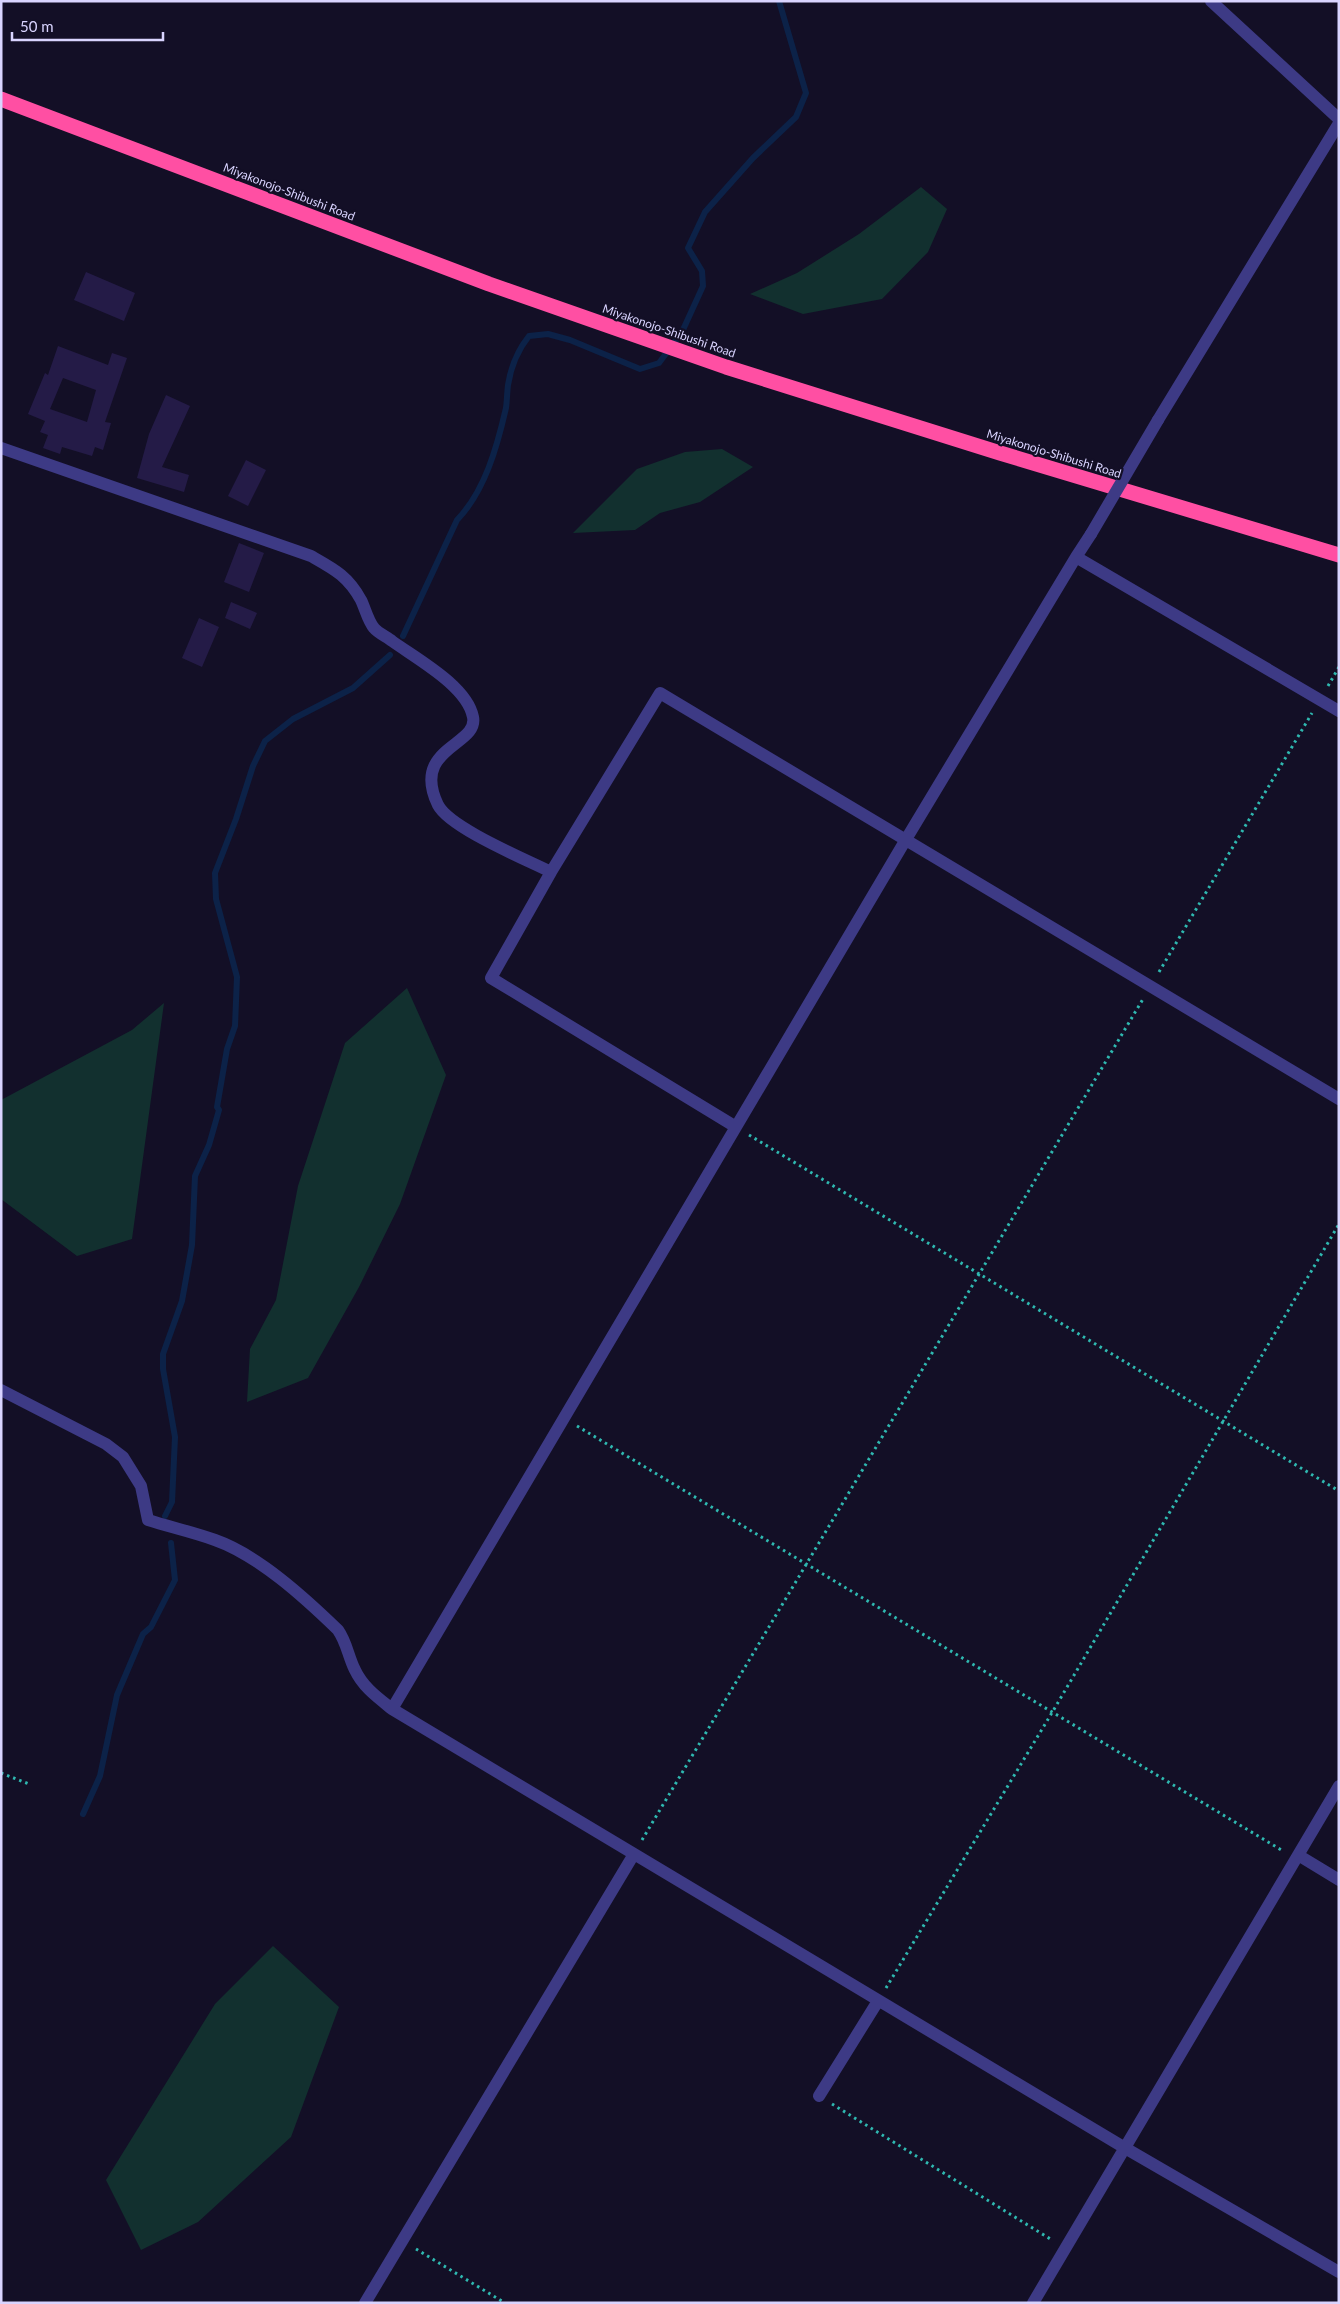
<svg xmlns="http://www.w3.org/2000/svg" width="1340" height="2304" font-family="Lato,sans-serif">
<rect width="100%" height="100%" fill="#130f26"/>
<path fill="#12302f" d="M921,187l26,22 -19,43 -46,47 -79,15 -53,-20 47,-21 62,-39z
M722,449l31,18 -53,35 -40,11 -25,17 -62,3 64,-64 48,-17z
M407,988l39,87 -46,129 -41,83 -51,91 -61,24 3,-53 26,-49 22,-114 47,-143z
M164,1003l-32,236 -55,17 -76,-57v-99l131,-70z
M273,1946l66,61 -48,130 -93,85 -57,28 -35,-70 109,-176z"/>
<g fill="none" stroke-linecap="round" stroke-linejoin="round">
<path stroke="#0c2248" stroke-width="6" d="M403,636l54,-116c28,-29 40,-73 49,-112 1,-7 1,-15 2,-23 3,-19 9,-34 21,-49l19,-2 22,6 70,29 19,-6 23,-31 21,-46 -1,-15 -14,-23 17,-36 48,-54 43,-41 10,-24 -27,-92
M165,1516l7,-14 3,-65 -12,-68v-15l19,-53 10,-56 3,-69 14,-31 10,-35 -2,-3 10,-58 8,-23 2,-49 -21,-78 -1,-26 21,-54 17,-53 12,-25 28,-22 60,-31 37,-33
M83,1814l17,-38 17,-81 26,-61 8,-7 24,-47 -4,-37"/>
</g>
<path fill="#241b47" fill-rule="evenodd" d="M86,272l49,21 -11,28 -50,-21z
M58,346l50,19 4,-12 15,5 -22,64 6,1 -8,27 -8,-3 -3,9 -30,-9 -2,7 -17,-6 5,-13 -8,-3 5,-11 -17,-7 17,-41 3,2zM63,378l33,12 -9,32 -37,-13z
M166,395l24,11 -28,61 27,8 -5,17 -47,-14 12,-44z
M246,460l20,10 -18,36 -20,-10z
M239,543l25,10 -15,39 -25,-10z
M231,602l26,11 -7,16 -25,-11z
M199,618l20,9 -17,40 -20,-9z"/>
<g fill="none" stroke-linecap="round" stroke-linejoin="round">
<path stroke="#2fb8b0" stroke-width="3" stroke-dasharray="2.5 4" stroke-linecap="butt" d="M1328,686l11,-19
M1159,972l153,-259
M749,1135l590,356
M577,1426l706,425
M1,1773l28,11
M642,1840l501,-841
M886,1988l167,-277 286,-487
M832,2104l220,136
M416,2249l89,54"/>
<path stroke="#3d3a85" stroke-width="12" d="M1211,1l128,118
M1158,420l181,-297
M1,448l310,108c23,13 37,20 50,44 4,8 7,21 13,28 4,5 13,9 18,13 25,18 75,45 81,76 6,29 -63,30 -35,88 12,23 87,54 113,67
M1076,557l15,-23
M736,1127l-245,-149 60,-106 109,-179 679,406
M1,1390l105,54 17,13 18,29 7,34c22,7 45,12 67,20 43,15 90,58 123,90 9,13 10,26 17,40 8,17 22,27 37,39l733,439 214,124
M392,1709l513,-868 171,-284 263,154
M1298,1855l41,25
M819,2096l59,-95
M365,2303l269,-449
M1033,2303l306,-517"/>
<path stroke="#ff4fa3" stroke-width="15" d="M1,99l488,185 237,83 274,86 339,102"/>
<path stroke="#3d3a85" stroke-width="12" d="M1091,534l67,-114"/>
</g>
<g text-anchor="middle" stroke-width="4.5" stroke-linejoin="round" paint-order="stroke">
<g font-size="12" fill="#d9d4ff" stroke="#130f26">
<text transform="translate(289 192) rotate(21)" y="4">Miyakonojo-Shibushi Road</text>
<text transform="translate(669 331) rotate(19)" y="4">Miyakonojo-Shibushi Road</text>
<text transform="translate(1054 454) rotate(17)" y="4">Miyakonojo-Shibushi Road</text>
</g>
</g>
<rect width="1340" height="2304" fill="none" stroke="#d9d4ff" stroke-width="5"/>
<path d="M12 32v8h151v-8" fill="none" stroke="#d9d4ff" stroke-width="2.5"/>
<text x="20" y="32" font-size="15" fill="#d9d4ff" stroke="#130f26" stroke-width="4" paint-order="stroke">50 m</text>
</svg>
